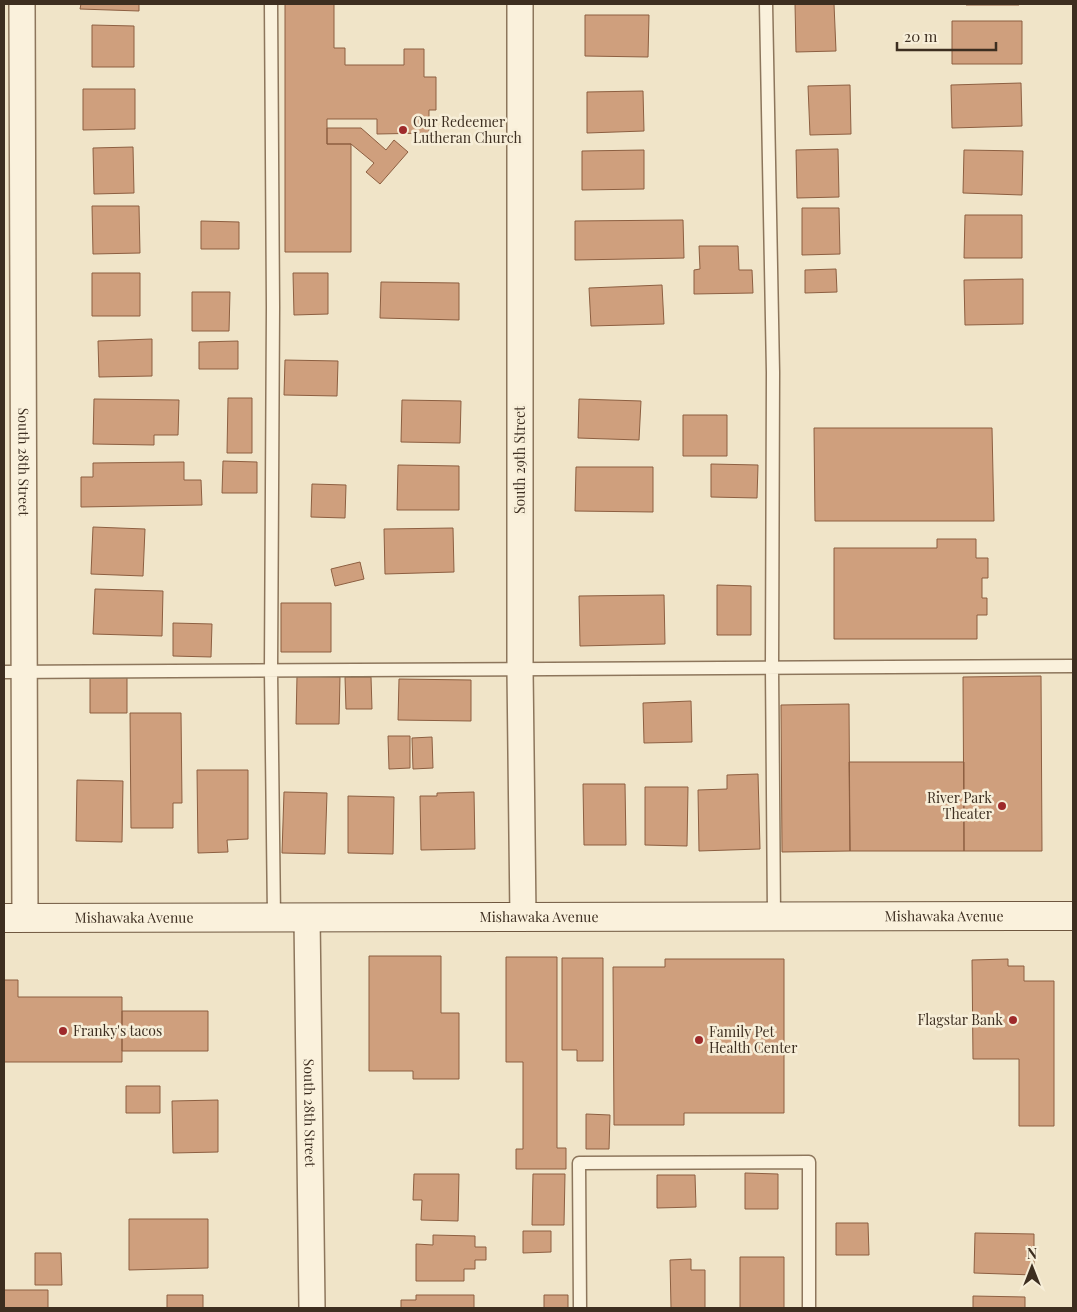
<svg xmlns="http://www.w3.org/2000/svg" width="1077" height="1312" font-family="'Playfair Display',serif">
<rect width="100%" height="100%" fill="#f0e4c8"/>
<path fill="#cf9f7d" stroke="#8d5f41" d="M81,4h58v7l-59,-2z
M285,4h49v44h11v17h59v-16h20v28h12v33h-7v23l-52,1v-15h-50v25h24v108h-66z
M795,4h39l2,47 -40,1z
M966,4h53v1h-53z
M585,15h64l-1,42 -63,-1z
M952,21h70v43h-70z
M92,25l42,1v41h-42z
M1021,83l1,43 -70,2 -1,-43z
M850,85l1,49 -41,1 -2,-49z
M83,89h52v40l-52,1z
M643,91l1,40 -57,2v-41z
M327,128h34l25,22 8,-10 14,12 -28,32 -14,-12 8,-9 -23,-19h-24z
M133,147l1,46 -40,1 -1,-46z
M838,149l1,48 -42,1 -1,-48z
M644,150v39l-62,1v-39z
M964,150l59,1 -1,44 -59,-2z
M92,206h47l1,47 -47,1z
M802,208h37l1,46 -38,1z
M965,215h57v43h-58z
M683,220l1,38 -109,2v-39z
M201,221l38,1v27h-38z
M699,246h39l1,24h13l1,23 -59,1v-24l6,-1z
M836,269l1,23 -32,1v-23z
M92,273h48v43h-48z
M293,273h35v41l-34,1z
M1023,279v45l-58,1 -1,-45z
M381,282l78,1v37l-79,-2z
M662,285l2,39 -73,2 -2,-38z
M192,292h38l-1,39h-37z
M152,339v37l-53,1 -1,-36z
M238,341v28h-39v-27z
M285,360l53,1 -1,35 -53,-1z
M228,398h24v55h-25z
M94,399l85,1 -1,35h-24v10l-61,-1z
M579,399l62,2 -2,39 -61,-2z
M402,400l59,1 -1,42 -59,-1z
M683,415h44v41h-44z
M814,428h178l2,93h-179z
M223,461l34,1v31h-35z
M184,462v18h17l1,25 -121,2v-30h12v-14z
M711,464l47,1 -1,33 -46,-1z
M398,465l61,1v44h-62z
M576,467h77v45l-78,-1z
M312,484l34,1 -1,33 -34,-1z
M93,527l52,2 -2,47 -52,-2z
M453,528l1,44 -69,2 -1,-45z
M937,539h39v19h12v20h-6v20h5v17h-10v24h-143v-91h103z
M360,562l4,17 -29,7 -4,-17z
M717,585l34,1v49h-34z
M95,589l68,2 -1,45 -69,-2z
M664,595l1,49 -85,2 -1,-50z
M281,603h50v49h-50z
M173,623l39,1 -1,33 -38,-1z
M90,676h37v37h-37z
M297,676l43,1 -1,47h-43z
M1041,676l1,175h-78l-1,-174z
M345,677h26l1,32h-26z
M399,679l72,1v41l-73,-1z
M691,701l1,41 -48,1 -1,-40z
M849,704l1,147 -68,1 -1,-147z
M130,713h51l1,90h-9v25h-42z
M388,736h22v32l-21,1z
M432,737l1,31 -20,1 -1,-31z
M849,762h115v89h-114z
M197,770h51v69l-21,1 1,12 -30,1z
M758,774l2,75 -61,2 -1,-61 29,-1v-14z
M77,780l46,1 -1,61 -46,-1z
M583,784h42l1,61h-42z
M645,787h43l-1,59 -42,-1z
M284,792l43,1 -2,61 -43,-1z
M474,792l1,57 -54,1 -1,-54h17v-3z
M348,796l46,1 -1,57 -45,-1z
M369,956h72v57h18v66h-46v-8h-44z
M506,957h51v191h9v21h-50v-20h7v-87h-17z
M562,958h41v103h-26v-11h-15z
M665,959h119v154h-100v12h-70l-1,-158h52z
M1008,959v7h16v15h30v145h-35v-67h-46l-1,-99z
M4,980h14v17h104v65h-118z
M122,1011h86v40h-86z
M126,1086h34v27h-34z
M218,1100v52l-45,1 -1,-52z
M586,1114l24,1 -1,34h-23z
M745,1173l33,1v35h-33z
M414,1174h45l-1,47 -37,-1 1,-20h-9z
M533,1174h32l-1,51h-32z
M657,1175h38l1,32 -39,1z
M129,1219h79v49l-79,2z
M836,1223h32l1,32h-33z
M523,1231h28v21l-28,1z
M975,1233l59,1v41l-60,-2z
M433,1235l42,1v11h11v13h-11v9h-11v12h-48v-37l17,1z
M35,1253h26l1,32h-27z
M740,1257h44v51h-44z
M691,1259v11h14v38h-34l-1,-48z
M4,1290h44v18h-44z
M167,1295h36v13h-36z
M416,1295h58v13h-73v-8h15z
M544,1295h24v13h-24z
M973,1296l52,1v11h-52z"/>
<g fill="none" stroke-linecap="round" stroke-linejoin="round">
<g stroke="#8d765c" stroke-width="15">
<path id="service" d="M271,4l2,303 -2,364 3,246
M766,4l7,368 -1,296 2,248
M4,672l1069,-6
M580,1308l-1,-145 230,-1v146"/>
</g>
<g stroke="#8d765c" stroke-width="28">
<g id="minor">
<path id="s1" d="M22,4l3,914"/>
<path d="M520,4v666l3,247"/>
<path id="s2" d="M307,917l5,391"/>
</g>
</g>
<g stroke="#6f573f" stroke-width="30">
<g id="secondary">
<path id="s3" d="M4,918l1069,-2"/>
</g>
</g>
<use href="#service" stroke="#faf1dc" stroke-width="12"/>
<use href="#minor" stroke="#faf1dc" stroke-width="25"/>
<use href="#secondary" stroke="#faf1dc" stroke-width="28"/>
</g>
<g fill="#9e2a2b" stroke="#f7eed8" stroke-width="2">
<circle cx="403" cy="130" r="5"/>
<circle cx="1002" cy="806" r="5"/>
<circle cx="1013" cy="1020" r="5"/>
<circle cx="63" cy="1031" r="5"/>
<circle cx="699" cy="1040" r="5"/>
</g>
<g text-anchor="middle" stroke-width="5" stroke-linejoin="round" paint-order="stroke">
<g font-size="14" fill="#3d2e20" stroke="#f7eed8" text-anchor="start">
<text x="413" y="127">Our Redeemer<tspan x="413" dy="16">Lutheran Church</tspan></text>
<text x="992" y="803" text-anchor="end">River Park<tspan x="992" dy="16">Theater</tspan></text>
<text x="1003" y="1025" text-anchor="end">Flagstar Bank</text>
<text x="73" y="1036">Franky's tacos</text>
<text x="709" y="1037">Family Pet<tspan x="709" dy="16">Health Center</tspan></text>
</g>
<g font-size="14" fill="#3d2e20" stroke="#f7eed8">
<text transform="translate(520 460) rotate(-90)" y="5">South 29th Street</text>
<text dy="5" stroke="none"><textPath href="#s1" startOffset="458">South 28th Street</textPath></text>
<text dy="5" stroke="none"><textPath href="#s3" startOffset="940">Mishawaka Avenue</textPath></text>
<text dy="5" stroke="none"><textPath href="#s3" startOffset="535">Mishawaka Avenue</textPath></text>
<text dy="5" stroke="none"><textPath href="#s3" startOffset="130">Mishawaka Avenue</textPath></text>
<text dy="5" stroke="none"><textPath href="#s2" startOffset="196">South 28th Street</textPath></text>
</g>
</g>
<rect width="1077" height="1312" fill="none" stroke="#3d2e20" stroke-width="10"/>
<g transform="translate(1032 1267)" stroke="#f7eed8" stroke-width="4" paint-order="stroke">
<path d="M0-4L9 19L0 12L-9 19Z" fill="#3d2e20"/>
<text y="-8" font-size="14" font-weight="bold" text-anchor="middle" fill="#3d2e20">N</text>
</g>
<path d="M897 42v8h99v-8" fill="none" stroke="#3d2e20" stroke-width="2.5"/>
<text x="904" y="42" font-size="15" fill="#3d2e20" stroke="#f7eed8" stroke-width="4" paint-order="stroke">20 m</text>
</svg>
